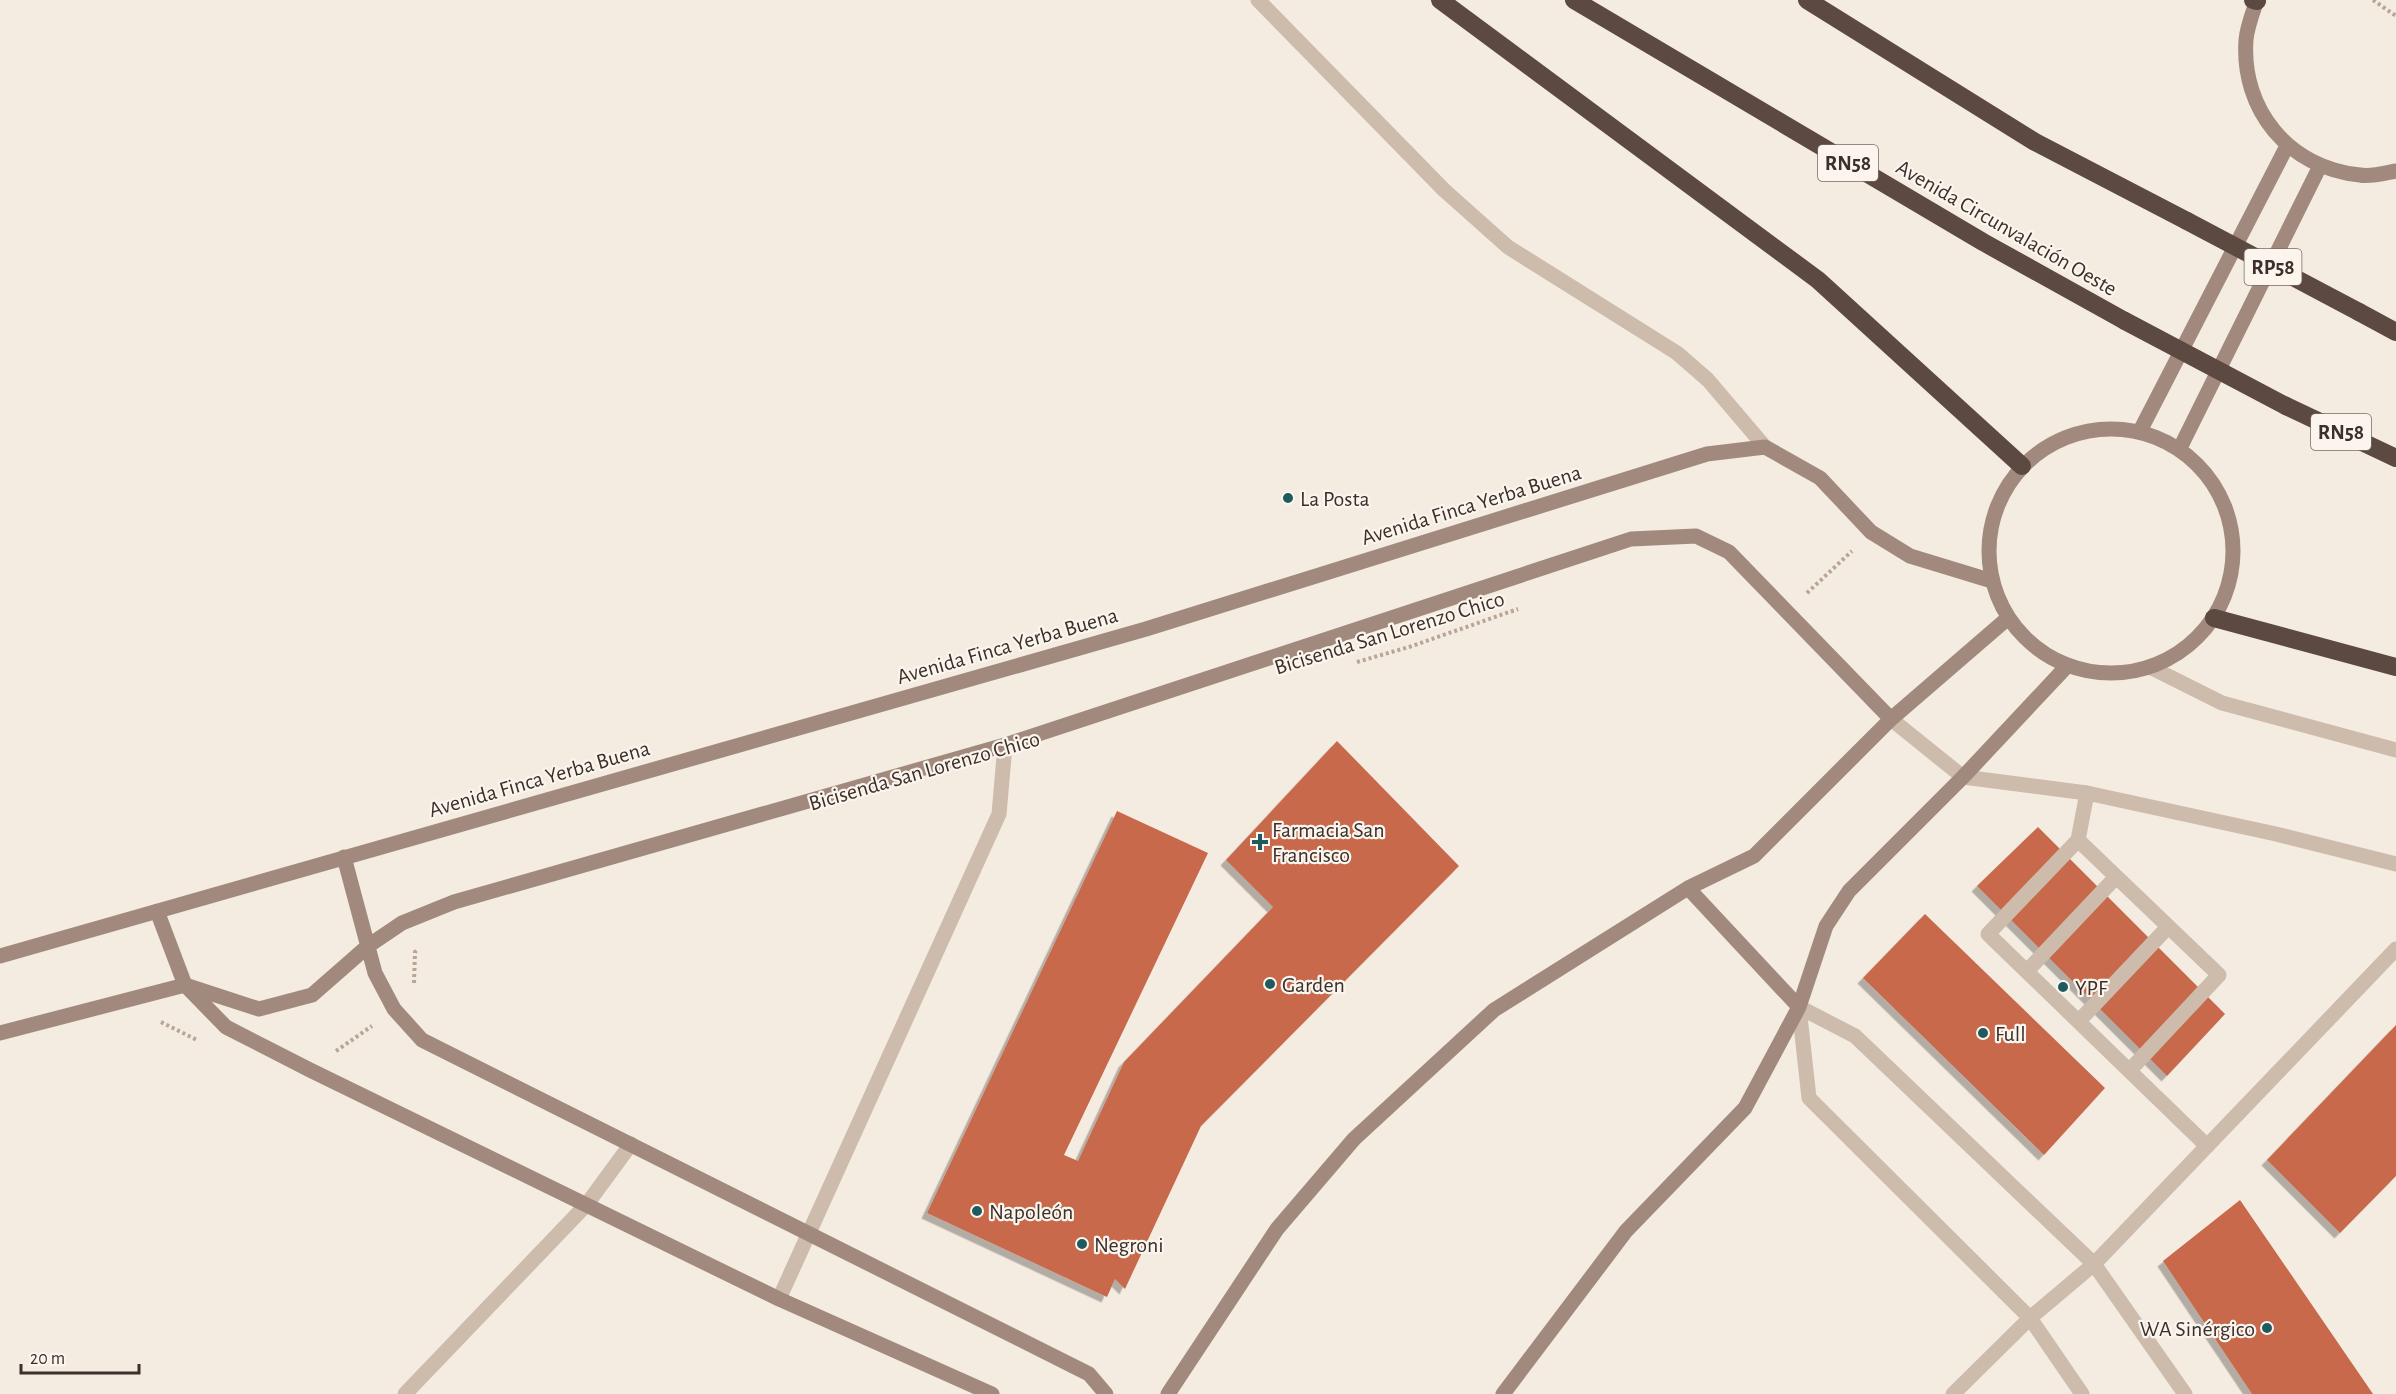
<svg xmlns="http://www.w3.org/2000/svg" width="2396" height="1394" font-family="'Alegreya Sans',sans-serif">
<defs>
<filter id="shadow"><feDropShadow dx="-5.5" dy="5.5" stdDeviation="0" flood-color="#0004"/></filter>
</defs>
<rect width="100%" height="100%" fill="#f4ebe1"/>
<path fill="#c8694b" filter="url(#shadow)" d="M1337,741l122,125 -258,260 -76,163 -10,-10 -8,18 -180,-84 190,-402 91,42 -144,302 14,6 46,-99 149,-155 -47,-47z
M2038,827l187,187 -58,62 -190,-190z
M1925,914l180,174 -61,67 -181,-177z
M2396,1025v151l-56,57 -73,-73z
M2240,1200l133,194h-121l-89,-133z"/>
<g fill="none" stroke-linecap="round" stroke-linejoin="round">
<path stroke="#b9a596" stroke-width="4" stroke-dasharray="3 3" stroke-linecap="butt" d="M2373,0l23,16
M1807,593l45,-42
M1357,662l52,-15 109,-38
M414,983l1,-31 3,-3
M161,1022l36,18
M336,1051l36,-25"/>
<path stroke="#cdbbac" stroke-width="15" d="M2087,793l-9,47 141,135 -89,95
M2078,840l-90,94 219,212
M2027,971l89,-94
M2079,1021l89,-94"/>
<path stroke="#cdbbac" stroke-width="15" d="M1258,0l186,190 64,57 169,106 31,27 57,67
M2150,667l72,36 174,47
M1891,719l72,58 124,16 189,41 120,30
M1799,1007l56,29 239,228 91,130
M1799,1007l10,91 221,220 52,76
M779,1299l220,-485 6,-69
M405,1394l182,-190 44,-60
M1953,1394l77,-76 64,-54 302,-315"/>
<path stroke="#a18a7d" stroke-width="15" d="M2257,0c-4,12 -10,27 -11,40 -5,70 43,128 114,135 11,2 25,-2 36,-4
M1989 551a122 122 0 1 1 244 0a122 122 0 1 1-244 0Z
M2140,431l147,-285
M2180,448l140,-282
M344,857l31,116 19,36 28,31 667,334 17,20
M1688,888l111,119
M157,911l28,74 41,42 84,43 469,229 213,95
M0,956l1146,-327 561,-175 58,-7 55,31 51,54 39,24 82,25
M185,985l74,24 53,-14 56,-49 34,-23 52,-21 551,-157 626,-206 65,-3 33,16 162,167
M0,1033l185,-48
M1168,1394l109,-165 77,-90 140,-129 194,-122 66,-32 137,-137 117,-101
M1503,1394l123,-163 119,-123 54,-101 27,-81 23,-35 114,-114 105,-112"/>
<path stroke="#5c4a42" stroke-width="18" d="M1440,0l378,280 204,186
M1574,0l409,242 142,79
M1807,0l228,142 152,79
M2253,0l4,1
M2359,312l37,20
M2286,406l110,52
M2214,618l182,49"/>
<path stroke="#5c4a42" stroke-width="18" d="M2187,221l172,91
M2125,321l161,85"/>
</g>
<g fill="#1f5a5e" stroke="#fbf5ee" stroke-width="2">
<circle cx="1288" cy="498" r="6"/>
<path d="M1257 833h6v6h6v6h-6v6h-6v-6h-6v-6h6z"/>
<circle cx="1270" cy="984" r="6"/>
<circle cx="2063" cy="987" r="6"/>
<circle cx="1983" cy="1033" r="6"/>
<circle cx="977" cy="1211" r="6"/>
<circle cx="1082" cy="1244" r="6"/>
<circle cx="2267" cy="1328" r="6"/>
</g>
<g text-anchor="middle" stroke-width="4.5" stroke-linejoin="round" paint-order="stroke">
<g fill="#fbf5ee" stroke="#756b66" stroke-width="1.5">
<rect x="1818" y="145" width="60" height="36" rx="4.5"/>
<rect x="2244.5" y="249" width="57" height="36" rx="4.5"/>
<rect x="2311" y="414" width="60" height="36" rx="4.5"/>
</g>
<g font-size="21" font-weight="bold" fill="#3b302b">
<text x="1848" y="170">RN58</text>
<text x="2273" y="274">RP58</text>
<text x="2341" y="439">RN58</text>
</g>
<g font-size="22" fill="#3b302b" stroke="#fbf5ee">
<text transform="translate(2007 227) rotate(30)" y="8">Avenida Circunvalación Oeste</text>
<text transform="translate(1471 504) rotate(-17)" y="8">Avenida Finca Yerba Buena</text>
<text transform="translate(1389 632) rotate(-17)" y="8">Bicisenda San Lorenzo Chico</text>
<text transform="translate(1007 645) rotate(-16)" y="8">Avenida Finca Yerba Buena</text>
<text transform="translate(924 770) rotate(-16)" y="8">Bicisenda San Lorenzo Chico</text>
<text transform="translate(539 778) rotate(-16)" y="8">Avenida Finca Yerba Buena</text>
</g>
<g font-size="22" fill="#3b302b" stroke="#fbf5ee" text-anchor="start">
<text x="1300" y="506">La Posta</text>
<text x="1272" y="837">Farmacia San<tspan x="1272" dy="25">Francisco</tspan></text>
<text x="1282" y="992">Garden</text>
<text x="2075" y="995">YPF</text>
<text x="1995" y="1041">Full</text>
<text x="989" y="1219">Napoleón</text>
<text x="1094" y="1252">Negroni</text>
<text x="2255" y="1336" text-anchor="end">WA Sinérgico</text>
</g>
</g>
<path d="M21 1364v9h118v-9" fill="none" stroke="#3b302b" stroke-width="3"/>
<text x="30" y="1364" font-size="18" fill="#3b302b" stroke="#fbf5ee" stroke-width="4.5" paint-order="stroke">20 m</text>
</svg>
